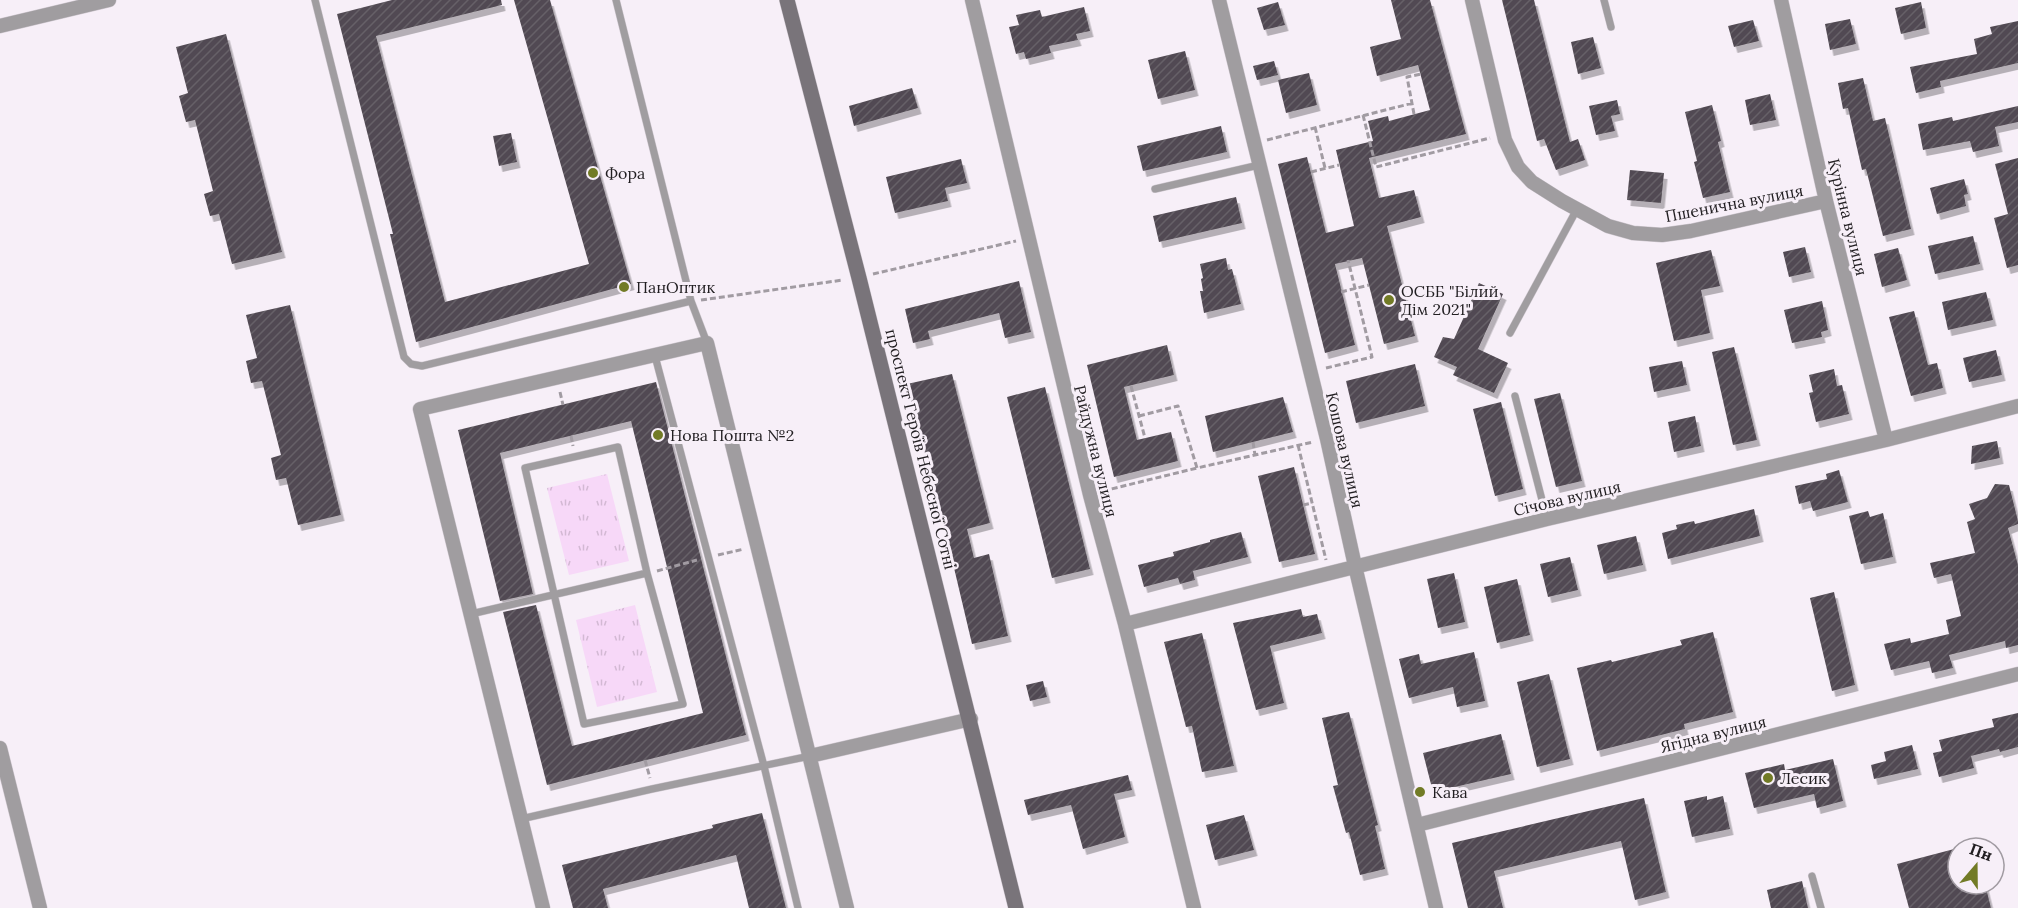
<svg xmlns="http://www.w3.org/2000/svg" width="2018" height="908" font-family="Lora,serif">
<defs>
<pattern id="park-tufts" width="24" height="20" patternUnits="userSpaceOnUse" patternTransform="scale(1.5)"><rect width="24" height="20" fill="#f7d8f8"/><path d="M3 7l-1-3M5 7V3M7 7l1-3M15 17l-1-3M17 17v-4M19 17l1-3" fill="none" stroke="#d3b9d4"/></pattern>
<pattern id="building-hatch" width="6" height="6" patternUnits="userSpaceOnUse" patternTransform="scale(1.5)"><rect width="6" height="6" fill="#514a52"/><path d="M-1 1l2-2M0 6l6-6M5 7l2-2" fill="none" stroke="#666167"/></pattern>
<filter id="shadow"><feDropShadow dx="3.5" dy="6" stdDeviation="0" flood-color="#0004"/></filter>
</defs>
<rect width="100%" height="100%" fill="#f7eff8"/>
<path fill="url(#park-tufts)" d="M607,474l22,87 -60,14 -22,-87z
M635,605l22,87 -60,15 -21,-87z"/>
<path fill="url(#building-hatch)" filter="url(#shadow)" d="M392,0h109l1,5 -126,31 69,266 144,-38 -75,-264h36l81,284 -215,58 -26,-108h3l-56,-220z
M1391,0h39l36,134 -97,24 10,40 35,-8 7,27 -34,9 28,110 -31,8 -22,-86 -27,6 20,81 -30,8 -47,-189 29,-7 19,76 28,-7 -18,-76 37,-9 -5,-20 20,-5 1,5 41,-11 -12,-45 -41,11 -7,-29 31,-8z
M1502,0h32l36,142 8,-3 7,21 -29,10 -12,-31 -7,2z
M1278,2l7,23 -21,5 -7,-22z
M1921,2l5,26 -25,6 -6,-26z
M1084,7l6,24 -14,3 2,6 -29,6 2,7 -25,6 -2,-7 -8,2 -7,-27 10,-2 -3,-10 24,-5 2,7z
M1850,19l6,25 -26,6 -5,-26z
M1753,20l6,21 -25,6 -6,-21z
M2018,21v42l-78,18 1,6 -25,6 -6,-26 67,-13 -3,-15 18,-5 -2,-7z
M226,34l56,218 -50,12 -13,-50 -9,2 -6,-22 9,-3 -18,-71 -9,2 -7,-26 9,-3 -12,-46z
M1593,37l8,31 -23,6 -7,-32z
M1185,51l10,39 -37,9 -10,-39z
M1274,61l4,14 -21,5 -4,-14z
M1309,73l8,32 -31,8 -8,-33z
M1863,78l10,43 12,-3 26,111 -28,7 -17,-67 -4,1 -14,-62 -5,1 -5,-26z
M912,88l6,20 -64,18 -5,-20z
M1770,94l6,26 -26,5 -5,-25z
M1617,100l3,14 -9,2 4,15 -19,4 -7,-29z
M1712,105l9,36 -3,1 12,50 -27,6 -9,-36 3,-1 -12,-49z
M2018,106v16l-23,5 4,19 -26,6 -3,-11 -47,9 -5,-26 34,-7 1,4z
M1221,126l6,26 -84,19 -6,-25z
M511,133l6,29 -18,4 -6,-30z
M2018,158v107l-11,3 -13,-50 14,-4 -13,-50z
M961,159l6,24 -22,5 3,13 -53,12 -9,-36z
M1630,170l34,3 -3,30 -34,-3z
M1964,179l4,15 -4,1 2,11 -29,8 -7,-26z
M1236,197l6,26 -83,19 -6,-26z
M1973,236l7,28 -45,10 -7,-28z
M1805,247l6,25 -22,5 -6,-25z
M1898,248l9,32 -25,7 -8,-33z
M1711,250l9,36 -19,4 9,43 -36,8 -18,-78z
M1226,258l2,12 4,-1 9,35 -37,9 -4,-22h3l-2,-12 2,-1 -3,-14z
M1019,281l12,51 -26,6 -6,-25 -71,18 2,8 -17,4 -8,-34z
M1479,283l24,11 -25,55 30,14 -14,30 -41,-18 4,-8 -23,-10 9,-20 11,2z
M1986,292l7,28 -45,10 -6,-28z
M1822,301l6,29 -7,2 1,5 -30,6 -8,-33z
M290,305l51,210 -43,10 -12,-47 -10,2 -5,-22 10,-3 -19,-74 -11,2 -5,-22 11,-3 -11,-43z
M1914,311l14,54 9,-2 6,25 -32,8 -22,-79z
M1167,345l7,30 -50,12 13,53 34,-8 7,29 -64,16 -27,-112z
M1734,347l23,93 -24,5 -21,-93z
M1996,350l6,25 -33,7 -6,-24z
M1682,361l5,24 -33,7 -5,-25z
M1415,364l10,42 -69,17 -10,-42z
M1834,369l3,17 5,-1 7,29 -33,8 -7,-29 4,-1 -4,-17z
M952,374l38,149 -23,6 7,29 15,-4 19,82 -36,8 -26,-110 -39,-150z
M656,382l90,353 -199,50 -44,-173 33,-7 36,141 131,-33 -72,-292 -131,32 33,141 -33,7 -42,-171z
M1045,387l45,182 -38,9 -45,-181z
M1560,393l22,88 -26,6 -22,-88z
M1283,397l10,35 -80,20 -8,-36z
M1501,402l22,87 -28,7 -22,-87z
M1695,416l6,30 -27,6 -6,-30z
M1997,441l3,17 -29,6 1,-18z
M1294,467l21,87 -36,8 -21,-86z
M1839,470l9,32 -35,9 -3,-10 -11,3 -4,-18 32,-7 -1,-5z
M1995,484l14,1 9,36v3l-10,4 10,37v80l-12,3 -1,-7 -56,14 4,13 -21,5 -3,-12 -38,9 -7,-26 26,-6 1,5 38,-9 -3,-14 15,-4 -10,-42 -17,4 -4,-15 45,-10 -8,-31 8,-3 -6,-15 18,-6z
M1754,509l6,27 -92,23 -6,-26 15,-4 -1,-4 18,-4 1,3z
M1868,511l2,6 13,-4 10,44 -32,7 -12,-48z
M1241,532l7,25 -55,14 2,9 -15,4 -2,-6 -34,9 -6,-22 36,-9 -1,-4 37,-10v-2z
M1636,536l7,29 -39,9 -7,-29z
M1570,557l8,33 -30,7 -8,-33z
M1454,573l11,49 -27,6 -11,-49z
M1517,579l13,56 -33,8 -13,-56z
M1834,592l21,93 -23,6 -22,-93z
M1301,609l2,8 14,-3 5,19 -52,13 14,57 -28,7 -23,-87z
M1713,632l20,80 -49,12 1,5 -88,22 -20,-83 34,-8 1,2 70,-17 -2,-5z
M1202,633l32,133 -32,6 -10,-46 -6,1 -22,-85z
M1474,652l11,49 -28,6 -4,-20 -44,11 -10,-39 20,-5 2,10z
M1549,674l21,85 -33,8 -20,-85z
M1043,681l4,16 -17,4 -4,-16z
M1349,712l29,113 -3,1 10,43 -25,6 -11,-43 -3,1 -13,-47 5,-1 -16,-67z
M2018,713v34l-18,5 -1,-3 -28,7 3,12 -35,9 -6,-24 9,-2 -3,-11 55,-13 -2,-8z
M1501,734l10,40 -78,18 -10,-39z
M1912,745l6,24 -44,10 -3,-14 15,-4 -2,-9z
M1833,759l10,42 -26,7 -3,-14 -60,14 -9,-35 39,-9 1,6z
M1128,775l4,15 -18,4 11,43 -42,12 -12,-44 -43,10 -4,-15z
M1707,796v4l16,-4 7,33 -38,8 -8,-36z
M1644,798l22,94 -31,8 -14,-59 -127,30 9,37h-35l-16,-65z
M762,813l24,95h-37l-13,-53 -133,34 5,19h-35l-11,-43 151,-37 -1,-3z
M1244,815l10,35 -39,10 -9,-35z
M1958,848v36h27l6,24h-82l-12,-44z
M1802,881l6,27h-37l-4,-18z"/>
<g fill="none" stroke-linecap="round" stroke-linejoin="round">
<g stroke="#d0c9d1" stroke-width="8">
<path id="lane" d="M315,0l89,357 7,7 11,2 269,-65
M616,0l75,301 16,42
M1604,0l7,27
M1155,189l104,-24
M1510,333l67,-124
M655,356l109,410 34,142
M1515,396l32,123
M471,614l176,-41 -29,-126 -93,21 59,256 99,-20 -36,-131
M521,819l131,-30 158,-33
M1812,876l9,32"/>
</g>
<g stroke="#d0c9d1" stroke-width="15">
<path id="street" d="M972,0l118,495 35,129 69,284
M1219,0l108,439 28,127 81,342
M1472,0l33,140 13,27 14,15 30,19 46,25 25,7 29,2 29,-4 135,-30
M1781,0l45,201 60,239
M0,26l109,-26
M1125,624l422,-105 339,-79 132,-34
M0,748l40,160
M810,756l161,-37
M1417,825l601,-151
M543,908l-123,-499 287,-66 140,565"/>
</g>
<g stroke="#d0c9d1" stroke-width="16">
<path id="secondary" d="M787,0l72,278 157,630"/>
</g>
<path stroke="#a19ba2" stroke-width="3" stroke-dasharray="6 3" stroke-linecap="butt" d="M1414,114l-7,-37 14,-3
M1363,115l13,52 114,-29
M1315,127l10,41
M1267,140l146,-37
M1311,172l28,-7
M873,274l143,-33
M1341,292l28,-7
M701,300l142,-20
M1326,368l46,-11 -24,-97
M1131,386l14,52
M560,392l3,13
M1139,416l39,-10 19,62 116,-26
M571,436l2,10
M1253,442l2,13
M1298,445l28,115
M1103,491l94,-23
M1303,505l9,-2
M718,555l26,-6
M657,571l40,-11
M645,760l5,18"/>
<use href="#lane" stroke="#a09da0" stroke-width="7"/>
<use href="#street" stroke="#a09da0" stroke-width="14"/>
<use href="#secondary" stroke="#79747a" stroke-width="15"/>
</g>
<g fill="#727b26" stroke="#f7eff8" stroke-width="2">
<circle cx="593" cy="173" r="6"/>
<circle cx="624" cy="287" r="6"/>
<circle cx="1389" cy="300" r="6"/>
<circle cx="658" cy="435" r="6"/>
<circle cx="1768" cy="778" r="6"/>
<circle cx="1420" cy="792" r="6"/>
</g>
<g text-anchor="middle" stroke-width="6" stroke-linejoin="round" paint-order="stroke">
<g font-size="16" fill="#211e21" stroke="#f7eff8" text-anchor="start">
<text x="605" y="179">Фора</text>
<text x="636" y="293">ПанОптик</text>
<text x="1401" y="297">ОСББ "Білий<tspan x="1401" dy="18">Дім 2021"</tspan></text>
<text x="670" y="441">Нова Пошта №2</text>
<text x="1780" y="784">Лесик</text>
<text x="1432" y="798">Кава</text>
</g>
<g font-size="16" fill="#211e21" stroke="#f7eff8">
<text transform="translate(1734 203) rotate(-11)" y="6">Пшенична вулиця</text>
<text transform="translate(1848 217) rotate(76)" y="6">Курінна вулиця</text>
<text transform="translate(921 449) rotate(76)" y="6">проспект Героїв Небесної Сотні</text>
<text transform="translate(1345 450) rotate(77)" y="6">Кошова вулиця</text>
<text transform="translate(1096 451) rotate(76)" y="6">Райдужна вулиця</text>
<text transform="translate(1567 498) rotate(-13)" y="6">Січова вулиця</text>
<text transform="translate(1713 734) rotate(-14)" y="6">Ягідна вулиця</text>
</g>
</g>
<g transform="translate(1976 866) rotate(20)"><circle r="28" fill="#f7eff8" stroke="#a19ba2" stroke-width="1.5"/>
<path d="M0-4.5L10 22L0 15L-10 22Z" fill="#727b26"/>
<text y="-9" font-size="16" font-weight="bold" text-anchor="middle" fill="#211e21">Пн</text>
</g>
</svg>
